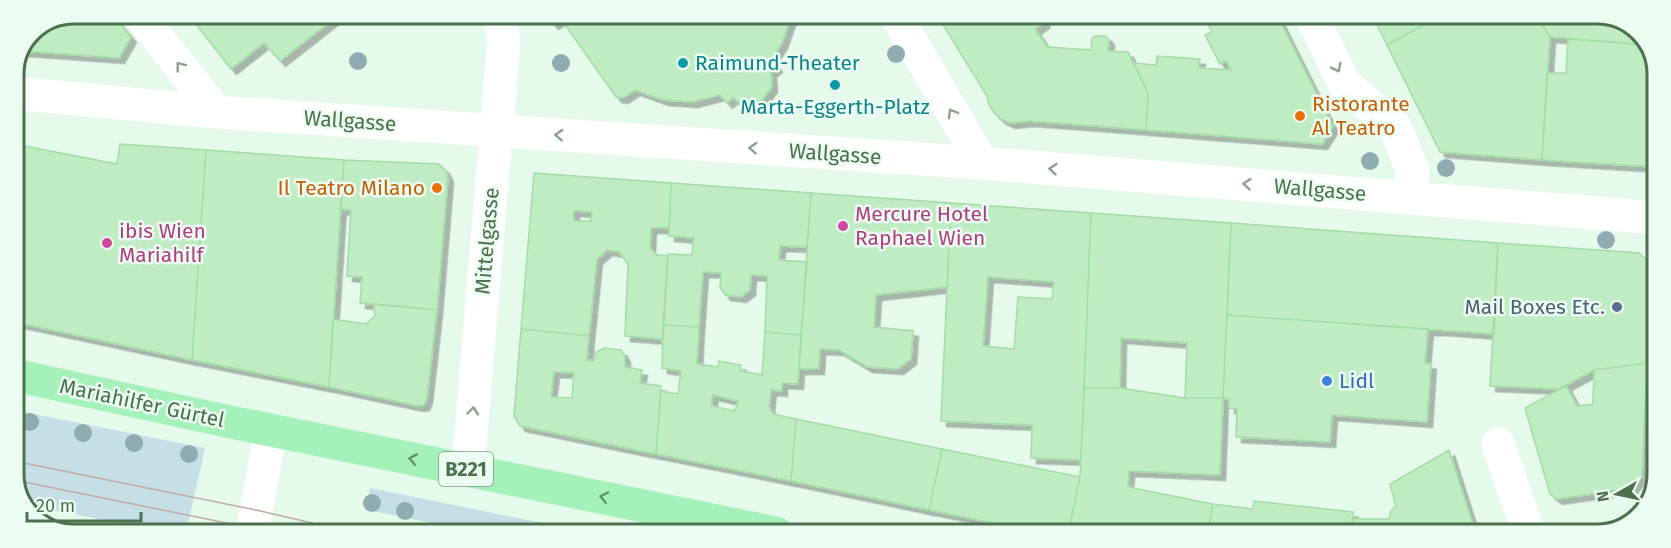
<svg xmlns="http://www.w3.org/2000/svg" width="1671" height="548" font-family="'Fira Sans',sans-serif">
<defs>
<filter id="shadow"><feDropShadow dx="5.5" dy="5.5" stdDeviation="0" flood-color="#0004"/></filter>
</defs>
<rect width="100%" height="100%" fill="#e5faeb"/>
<path fill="#c6dee6" d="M14,410l191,38 -19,85 -23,-1 -139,-28 -10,-26z
M370,488l222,45h-110l-110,-22 -5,-8z"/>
<path fill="#c0ecc3" stroke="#a2dda5" stroke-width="1.5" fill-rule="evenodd" filter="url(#shadow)" d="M74,14h38l19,23 -12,21 -96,-7 8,-20z
M188,14h152l-60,47 -16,-18 -33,26z
M545,14l247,1 -10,28 -10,16 5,8 -6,5 1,15 -10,13 -14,4 -8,-1 -7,-5 -6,5 -7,-8 -28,7 -29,-2 -28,-10 -12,8 -7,-1 -55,-78 -8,5z
M937,15h109l-2,8 -9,6 12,18 44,3 1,-12 3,-2h11l3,4 -1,11 20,1 20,42 -2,36 -117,-9 -19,2 -9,-4 -7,-6 -5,-8 -2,-9z
M1203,15h74l56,112 -11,17 -176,-14 2,-36 -14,-31 22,2 1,-9 43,3 -1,9 32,2 -5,-9 -6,3 -15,-29 7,-3z
M1372,15h70l-55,30z
M1442,15l95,1 13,21 -8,123 -102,-8 -53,-107z
M1537,16h76l30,18 4,11 -97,-8z
M1568,39l79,6 10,27 -3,95 -112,-7 5,-87h19z
M14,144l103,20 3,-20 86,6 -14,210 -178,-38z
M206,150l138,10 -15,227 -137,-27z
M344,160l95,4 6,6 3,7 -11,133 -77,-7 2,-26 -15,-1 4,-66 -10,-1z
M534,173l137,10 -2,45h-18l-1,20 7,7 11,1 -5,83 -38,-3 3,-72 -9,-12 -12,-2 -10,9 -8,77 -68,-7zM574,211l18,1 -1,9h-17z
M671,183l140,10 -4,54 -27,-1 -1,14 28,2 -6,73 -36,-3 2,-56 -16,-1 -1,15 -9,7 -16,-2 -5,-8 1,-14 -18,-1 -4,55 -36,-2 5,-71 24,1 2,-17 -25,-2z
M811,193l140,10 -4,84 -71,8 -2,32 39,4 -2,28 -13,10 -31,-2 -28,-17 -19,-1 -1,20h-20z
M951,203l140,10 -10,247 -50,-2 1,-33 -91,-4zM988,277l66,5 -2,17 -34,-2 -4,52 -31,-3z
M1091,213l140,10 -8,175h-38l2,-55 -66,-5 -1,50h-36z
M1231,223l267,20 -4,91 -267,-19z
M1498,243l141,10 10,10 2,8 -4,92 -53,7 -35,19 -69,-3z
M374,304l63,6 -10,88 -3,7 -6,1 -89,-19 4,-68 33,5 9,-8z
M1227,315l201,14 -3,34 6,1 -4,58 -95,-7 -2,27 -94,-5 1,-28 -8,-1v-9l-6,-1z
M663,325l36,2 -2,37 21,3 1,-6 22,4 -1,6 22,4 3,-43 36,3 -3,49 -16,-1v8l-11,-1 -2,16 4,8 23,5 -5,62 -135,-27 5,-63 17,3 3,-23 -19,-3zM713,395l25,6 -3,10 -24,-5z
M521,329l68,7 -2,24 7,1 1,-8 9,-5 17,2 4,7v10l17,3 -2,13 21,3 -5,68 -136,-28 -6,-10zM554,372l20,1 -2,25 -21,-1z
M1647,363l-5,112 -10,13 -75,11 -7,-5 -25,-86 41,-22 11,20 16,-2 1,-34z
M1084,388h36l65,10h38l-3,77 -91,-4 -1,16 85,17 -6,30h-139l12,-57z
M796,419l146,30 -13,61 -138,-29z
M942,449l138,28 -12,57h-21l-118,-24z
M1449,450l27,84h-124v-15h37l2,-8 5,-5 -6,-22z
M1254,501l99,11 -1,22h-145l6,-30 40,5z"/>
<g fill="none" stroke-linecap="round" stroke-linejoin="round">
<path stroke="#fff" stroke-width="33" d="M139,14l77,98
M896,15l86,148
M1311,15l33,68 51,44 18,44 -3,26
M14,93l202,19 766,51 675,55
M1498,444l31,90
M468,469l36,-429 -6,-26
M252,533l19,-103"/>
<path stroke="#a5f1bb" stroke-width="33" d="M14,375l212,46 550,112"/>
<path stroke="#c2aba5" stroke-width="1.5" d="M14,461l242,49 99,23
M14,480l262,53"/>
</g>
<g fill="#91acb0">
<circle cx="896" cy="54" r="9"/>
<circle cx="358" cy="61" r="9"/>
<circle cx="561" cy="63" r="9"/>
<circle cx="1370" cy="161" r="9"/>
<circle cx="1446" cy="168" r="9"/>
<circle cx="1606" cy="240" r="9"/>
<circle cx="30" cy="422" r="9"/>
<circle cx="83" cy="433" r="9"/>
<circle cx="134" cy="443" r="9"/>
<circle cx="189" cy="454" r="9"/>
<circle cx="372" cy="503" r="9"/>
<circle cx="405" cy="511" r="9"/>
</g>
<defs><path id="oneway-chevron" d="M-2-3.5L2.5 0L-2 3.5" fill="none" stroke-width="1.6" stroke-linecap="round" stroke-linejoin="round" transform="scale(1.5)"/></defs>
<g stroke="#8ba28c">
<use href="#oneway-chevron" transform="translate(180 66) rotate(-128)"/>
<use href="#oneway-chevron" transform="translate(1337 68) rotate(64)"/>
<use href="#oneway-chevron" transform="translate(952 113) rotate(-120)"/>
<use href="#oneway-chevron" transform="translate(559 135) rotate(-176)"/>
<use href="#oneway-chevron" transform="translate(753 148) rotate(-176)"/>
<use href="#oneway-chevron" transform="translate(1053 169) rotate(-175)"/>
<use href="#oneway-chevron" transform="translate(1247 184) rotate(-175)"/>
<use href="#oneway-chevron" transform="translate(473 411) rotate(-85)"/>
</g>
<g stroke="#639069">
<use href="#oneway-chevron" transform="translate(413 459) rotate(-169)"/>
<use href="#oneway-chevron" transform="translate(604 497) rotate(-168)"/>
</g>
<g fill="#0f9aa8" stroke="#ebfdf0" stroke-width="2">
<circle cx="683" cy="63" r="6"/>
<circle cx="835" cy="85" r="6"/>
</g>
<g fill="#e8710a" stroke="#ebfdf0" stroke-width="2">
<circle cx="1300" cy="116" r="6"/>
<circle cx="437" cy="188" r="6"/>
</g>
<g fill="#d1479c" stroke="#ebfdf0" stroke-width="2">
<circle cx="843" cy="226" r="6"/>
<circle cx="107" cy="243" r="6"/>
</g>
<circle fill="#5c6f8a" stroke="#ebfdf0" stroke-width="2" cx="1617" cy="307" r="6"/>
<circle fill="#3f7fe0" stroke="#ebfdf0" stroke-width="2" cx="1327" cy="381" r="6"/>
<g text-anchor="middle" stroke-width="5" stroke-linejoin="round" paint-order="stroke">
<rect fill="#ebfdf0" stroke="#7c9a7f" stroke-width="1.5" x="439" y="452" width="54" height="34" rx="4.5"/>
<g font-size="20" font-weight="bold" fill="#4d704e">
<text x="466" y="476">B221</text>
</g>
<g font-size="21" fill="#0d838f" stroke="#ebfdf0" text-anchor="start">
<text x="695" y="70">Raimund-Theater</text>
<text x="835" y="114" text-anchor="middle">Marta-Eggerth-Platz</text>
</g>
<g font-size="21" fill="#c56008" stroke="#ebfdf0" text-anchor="start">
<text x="1312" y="111">Ristorante<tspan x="1312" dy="24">Al Teatro</tspan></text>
<text x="425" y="195" text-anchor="end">Il Teatro Milano</text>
</g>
<g font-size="21" fill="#4d704e" stroke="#ebfdf0">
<text transform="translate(350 121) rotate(4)" y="7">Wallgasse</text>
<text transform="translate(835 154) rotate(4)" y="7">Wallgasse</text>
<text transform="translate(1320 190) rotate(5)" y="7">Wallgasse</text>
<text transform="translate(487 241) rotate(-85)" y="7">Mittelgasse</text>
<text transform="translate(142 403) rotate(12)" y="7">Mariahilfer Gürtel</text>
</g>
<g font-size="21" fill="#b23c85" stroke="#ebfdf0" text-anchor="start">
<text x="855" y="221">Mercure Hotel<tspan x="855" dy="24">Raphael Wien</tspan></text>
<text x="119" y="238">ibis Wien<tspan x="119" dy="24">Mariahilf</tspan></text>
</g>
<g font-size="21" fill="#4e5e75" stroke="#ebfdf0" text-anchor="end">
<text x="1605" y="314">Mail Boxes Etc.</text>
</g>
<g font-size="21" fill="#366cbe" stroke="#ebfdf0" text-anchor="start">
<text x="1339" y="388">Lidl</text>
</g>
</g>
<path d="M0 0H1671V548H0ZM74 24H1597A50 50 0 0 1 1647 74V474A50 50 0 0 1 1597 524H74A50 50 0 0 1 24 474V74A50 50 0 0 1 74 24Z" fill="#ebfdf0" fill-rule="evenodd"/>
<path fill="none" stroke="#4d704e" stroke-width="3" d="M74 24H1597A50 50 0 0 1 1647 74V474A50 50 0 0 1 1597 524H74A50 50 0 0 1 24 474V74A50 50 0 0 1 74 24Z"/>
<g transform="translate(1617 494) rotate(261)" stroke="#ebfdf0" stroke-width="4.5" paint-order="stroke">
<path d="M0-4.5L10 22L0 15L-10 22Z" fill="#4d704e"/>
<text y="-9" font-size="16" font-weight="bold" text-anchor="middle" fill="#4d704e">N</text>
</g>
<path d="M27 512v9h114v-9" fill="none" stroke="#4d704e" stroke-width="3"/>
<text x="36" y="512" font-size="18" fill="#4d704e" stroke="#ebfdf0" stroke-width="4.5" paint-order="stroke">20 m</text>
</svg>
